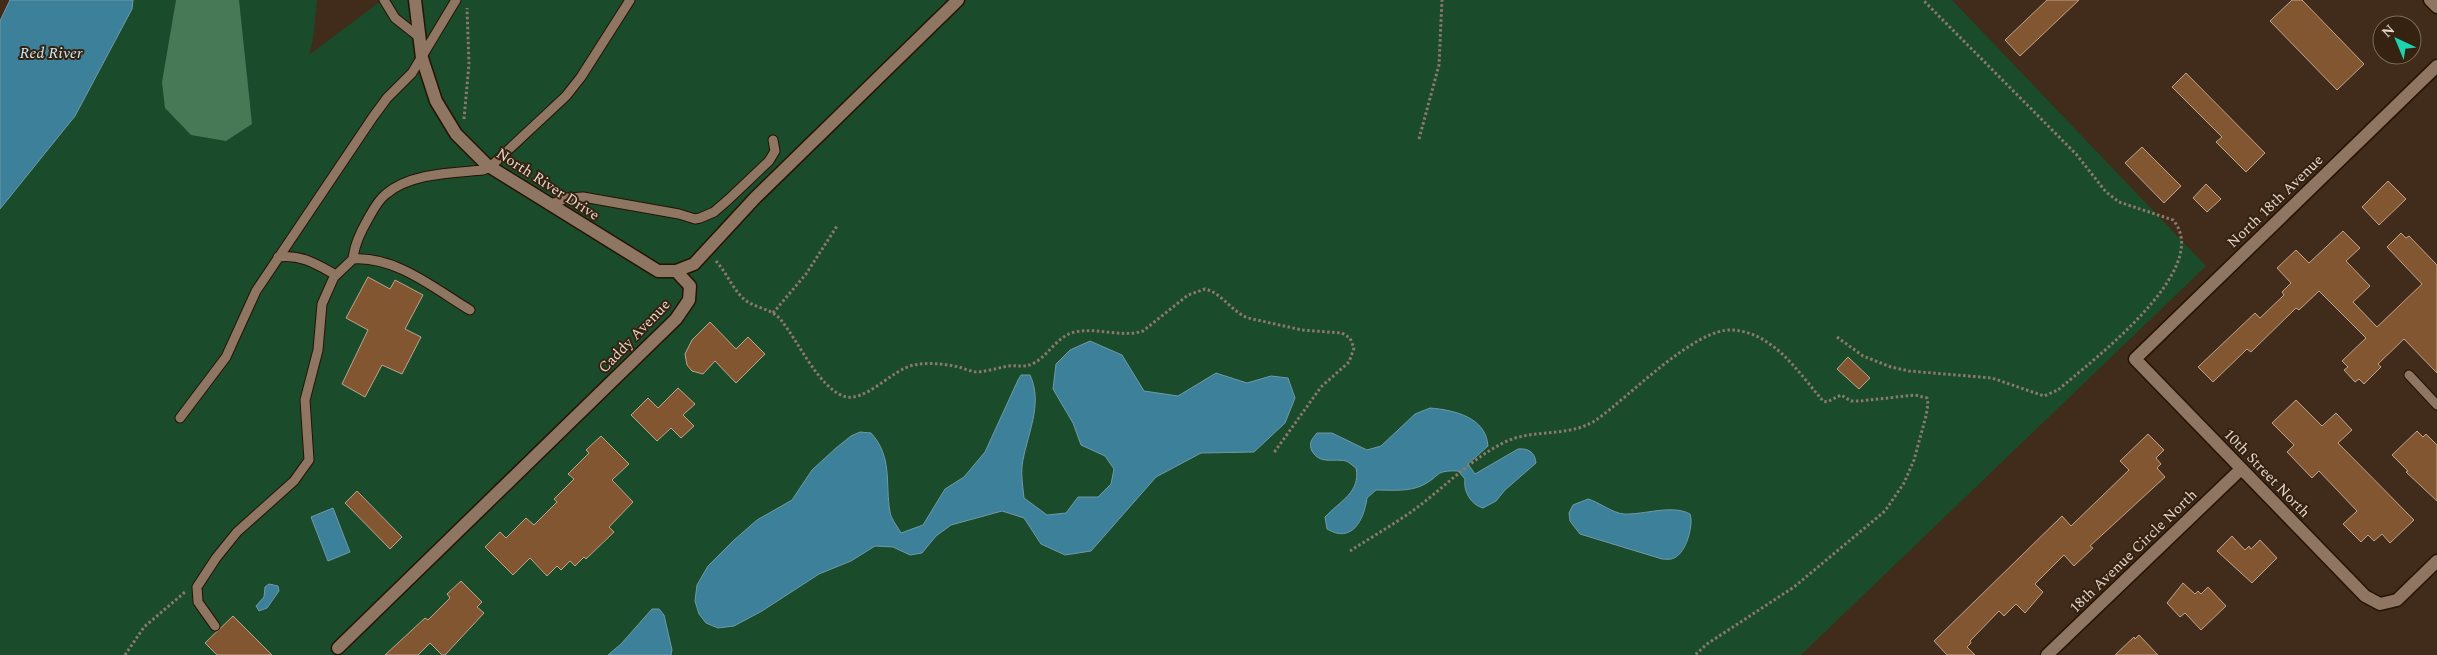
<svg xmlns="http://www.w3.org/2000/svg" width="2437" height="655" font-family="Spectral,serif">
<rect width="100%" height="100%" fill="#412b1a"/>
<path fill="#1a4b2b" d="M133,0h43l-2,11 64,-2 1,-9h78l-4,40 -4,15 73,-55h1570l254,266 -405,389h-1801v-446l75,-93 57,-107z"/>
<path fill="#477956" d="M176,0h63l13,124 -26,17 -35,-6 -26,-27 -3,-26z"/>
<path fill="#3d8099" stroke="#6f9aa8" d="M10,0h123l-1,9 -57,107 -75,93v-188z
M1090,341l32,14 22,36 34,5 38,-23 31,10 24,-7 17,2 7,20 -10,25 -31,29 -53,1 -45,24 -65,74 -26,4 -24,-11 -17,-26 -22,-7 -51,14 -15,11 -14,17 -12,2 -17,-8 -18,-1 -24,15 -32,13 -57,37 -28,15 -16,2 -12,-5 -7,-9 -4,-13 2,-16 11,-19 25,-25 24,-21 35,-20 20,-30 24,-22 15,-12 9,-4 11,1c22,24 14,51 19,79 1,7 8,15 11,21l22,-8 22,-36 19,-12 21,-25 33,-72 3,-5h9c14,30 -4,61 -8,91 -1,10 1,22 2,32l23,17 19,-2 12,-16h20l13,-13 3,-15 -9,-13 -24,-11 -8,-22 -20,-34 3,-25 14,-14z
M1430,408c24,2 56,9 58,38l-20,18 7,10 43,-25c10,-1 17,3 18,14l-31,27 -9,11 -13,7c-12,-3 -20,-17 -18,-29l-7,-8c-24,-1 -17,5 -35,14 -13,7 -32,5 -47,5l-9,8c-3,22 -15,46 -40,31l-2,-12c15,-16 36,-25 31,-49 -3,-2 -7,-6 -10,-7 -13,-3 -26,4 -34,-10 -4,-8 0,-12 5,-18h15l35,17 14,-4 34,-32z
M1588,499c11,3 24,14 36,15 20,1 48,-10 66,0 4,11 -4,39 -16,44 -3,2 -9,1 -12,1l-82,-25 -10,-13 -1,-8 4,-8z
M333,508l17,44 -22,9 -17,-44z
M269,584l9,2 1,5 -12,17 -8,3 -3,-5 8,-9 1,-10z
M652,609h7l5,6 8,35 -1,5h-63l13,-11z"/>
<path fill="#825631" stroke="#bea48f" d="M2047,0h32l-59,56 -15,-16z
M2292,0h10l62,64 -27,26 -67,-69z
M2186,73l79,80 -19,19 -30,-30 6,-5 -50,-50z
M2142,147l39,39 -17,17 -39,-40z
M2388,181l18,18 -27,26 -17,-18z
M2206,184l15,15 -14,13 -14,-14z
M2343,231l17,17 -14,13 24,25 -17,16 24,25 45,-43 -35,-37 14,-14 5,5 3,-2 28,29v108l-33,-34 -26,25 3,3 -17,17 -5,-5 -4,3 -11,-12 4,-3 -6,-6 24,-23 -47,-47 -20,19 -3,-2 -45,44 -4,-3 -34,33 -15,-15 57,-54 5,5 24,-23 -2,-3 9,-9 -14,-15 19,-18 13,13z
M368,277l22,12 5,-9 28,15 -18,34 16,8 -19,37 -20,-9 -17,32 -23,-13 26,-54 -22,-12z
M710,322l26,27 12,-12 17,17 -29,29 -21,-22 -12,13 -11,-3 -5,-6 -2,-11 7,-14z
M1848,357l22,21 -11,11 -22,-20z
M678,388l17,16 -12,11 11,11 -13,12 -10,-10 -14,13 -26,-26 17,-17 10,10z
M2296,400l26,26 14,-13 16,17 -14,13 76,77 -24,23 -8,-9 -8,7 -6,-6 -7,7 -18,-18 14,-13 -38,-40 -7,7 -25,-26 7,-7 -22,-22z
M2417,431l6,6 3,-3 11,11v56l-31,-29 2,-1 -16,-16z
M2148,434l16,16 -8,8 5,6 -4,4 8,9 -75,69 3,2 -19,18 -10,-11 -29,29 8,8 -18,21 -9,-9 -12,12 -5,-5 -29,30 1,2 -4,4 8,8h-28l-13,-14 128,-125 9,10 58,-56 -9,-9z
M601,436l28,28 -17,16 21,22 -24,25 5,5 -28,27 -2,-2 -9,9 -5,-5 -9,9 -4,-4 -10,10 -17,-18 -17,17 -28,-28 15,-15 6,6 20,-20 8,7 23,-23 -3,-3 20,-20 -6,-5 21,-21 -3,-3z
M357,491l45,46 -12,12 -45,-46z
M2232,536l13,14 4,-4 2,3 9,-9 17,18 -25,25 -35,-32z
M461,581l21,21 -5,5 7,6 -39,42h-3l-12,-12 -12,12h-33l40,-37 3,2 22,-22 -3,-4z
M2183,583l12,11 3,-3 3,3 7,-7 18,19 -25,24 -16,-17 -5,4 -13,-14z
M233,616l39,39h-55l-12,-12z
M2139,635l19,20h-43l19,-18 1,2z"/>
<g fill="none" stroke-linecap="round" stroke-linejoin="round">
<g stroke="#271303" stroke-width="11">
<path id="service" d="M384,0l11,18 24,19
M549,205l18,-7 16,-1 96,17 16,5 5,-1 14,-6 15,-13 40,-38 6,-10 -2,-11
M278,257c23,-3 38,7 58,18
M353,259c43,-3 82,30 117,51
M2409,375l28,30
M180,418l46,-61 30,-66 117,-174 14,-19 25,-25 44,-73
M215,626l-17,-24 -1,-15 19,-29 21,-26 57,-51 15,-21 -4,-60 13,-50 4,-46 12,-27 19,-18c1,-14 8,-28 15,-40 5,-9 10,-19 18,-25 25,-21 66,-21 97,-24l7,-3 76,-71 15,-19 49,-77"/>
</g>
<g stroke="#271303" stroke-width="15">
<path id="minor" d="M415,0l7,58 14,43 20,33 31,31 171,106h18l18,-7 61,-66 203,-198
M2437,66l-302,293 230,237 15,8 17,-4 40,-39
M338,648l338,-329 13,-19 1,-14 -14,-15
M2047,655l193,-185"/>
</g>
<g stroke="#271303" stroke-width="15">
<path id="tertiary" d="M2430,0l7,7"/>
</g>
<path stroke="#8b796a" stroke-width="3" stroke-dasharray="2.5 2.5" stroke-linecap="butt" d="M464,119l5,-55 -2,-56
M1419,139l20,-74 3,-65
M716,261c11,12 17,29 29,39 12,9 26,8 36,20 17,21 37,66 62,76 22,8 49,-27 71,-31 15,-3 30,-1 45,2 6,2 13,5 19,5 10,-1 20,-4 30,-6 9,-1 17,2 26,-3 15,-8 23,-27 41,-31 23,-5 47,6 68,-1l45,-36 17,-6c17,4 27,23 43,29l54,12 40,3 8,5 4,10 -5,14 -28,25 -48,67
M773,313l33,-39 31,-48
M1837,337l26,19 28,11 18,4 83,7 52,18 14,-6c32,-28 157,-121 115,-170l-54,-18 -13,-10 -30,-38 -153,-154
M1350,551c20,-13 41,-25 61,-39 31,-22 59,-53 94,-70 29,-14 64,-4 91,-22 32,-22 99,-93 137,-90 41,3 66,43 90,71l4,1 14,-7 10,6h9l55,-6 12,3 1,6 -2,12 -12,44 -10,23 -19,28 -91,76 -87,57 -12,11
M125,655l19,-28 41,-35"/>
<use href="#service" stroke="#8f7662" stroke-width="9"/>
<use href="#minor" stroke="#8f7662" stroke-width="12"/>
<use href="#tertiary" stroke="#8f7662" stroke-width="12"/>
</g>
<g text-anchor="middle" stroke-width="4" stroke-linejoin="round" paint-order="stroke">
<g font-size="15" fill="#e4d6cb" stroke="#362210">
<text transform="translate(548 184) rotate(33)" y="5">North River Drive</text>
<text transform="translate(2275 201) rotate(-44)" y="5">North 18th Avenue</text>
<text transform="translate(634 336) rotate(-46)" y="5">Caddy Avenue</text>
<text transform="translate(2267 473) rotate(46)" y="5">10th Street North</text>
<text transform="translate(2133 551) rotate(-44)" y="5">18th Avenue Circle North</text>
</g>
<g font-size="16" font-style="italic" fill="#c5e9f9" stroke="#362210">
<text x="51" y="58">Red River</text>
</g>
</g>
<g transform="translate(2397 40) rotate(316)"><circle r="24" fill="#362210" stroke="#7c6a5b"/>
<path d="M0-4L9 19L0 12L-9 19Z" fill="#1bd5b1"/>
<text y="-8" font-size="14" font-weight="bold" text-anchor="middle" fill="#e4d6cb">N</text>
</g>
</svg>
